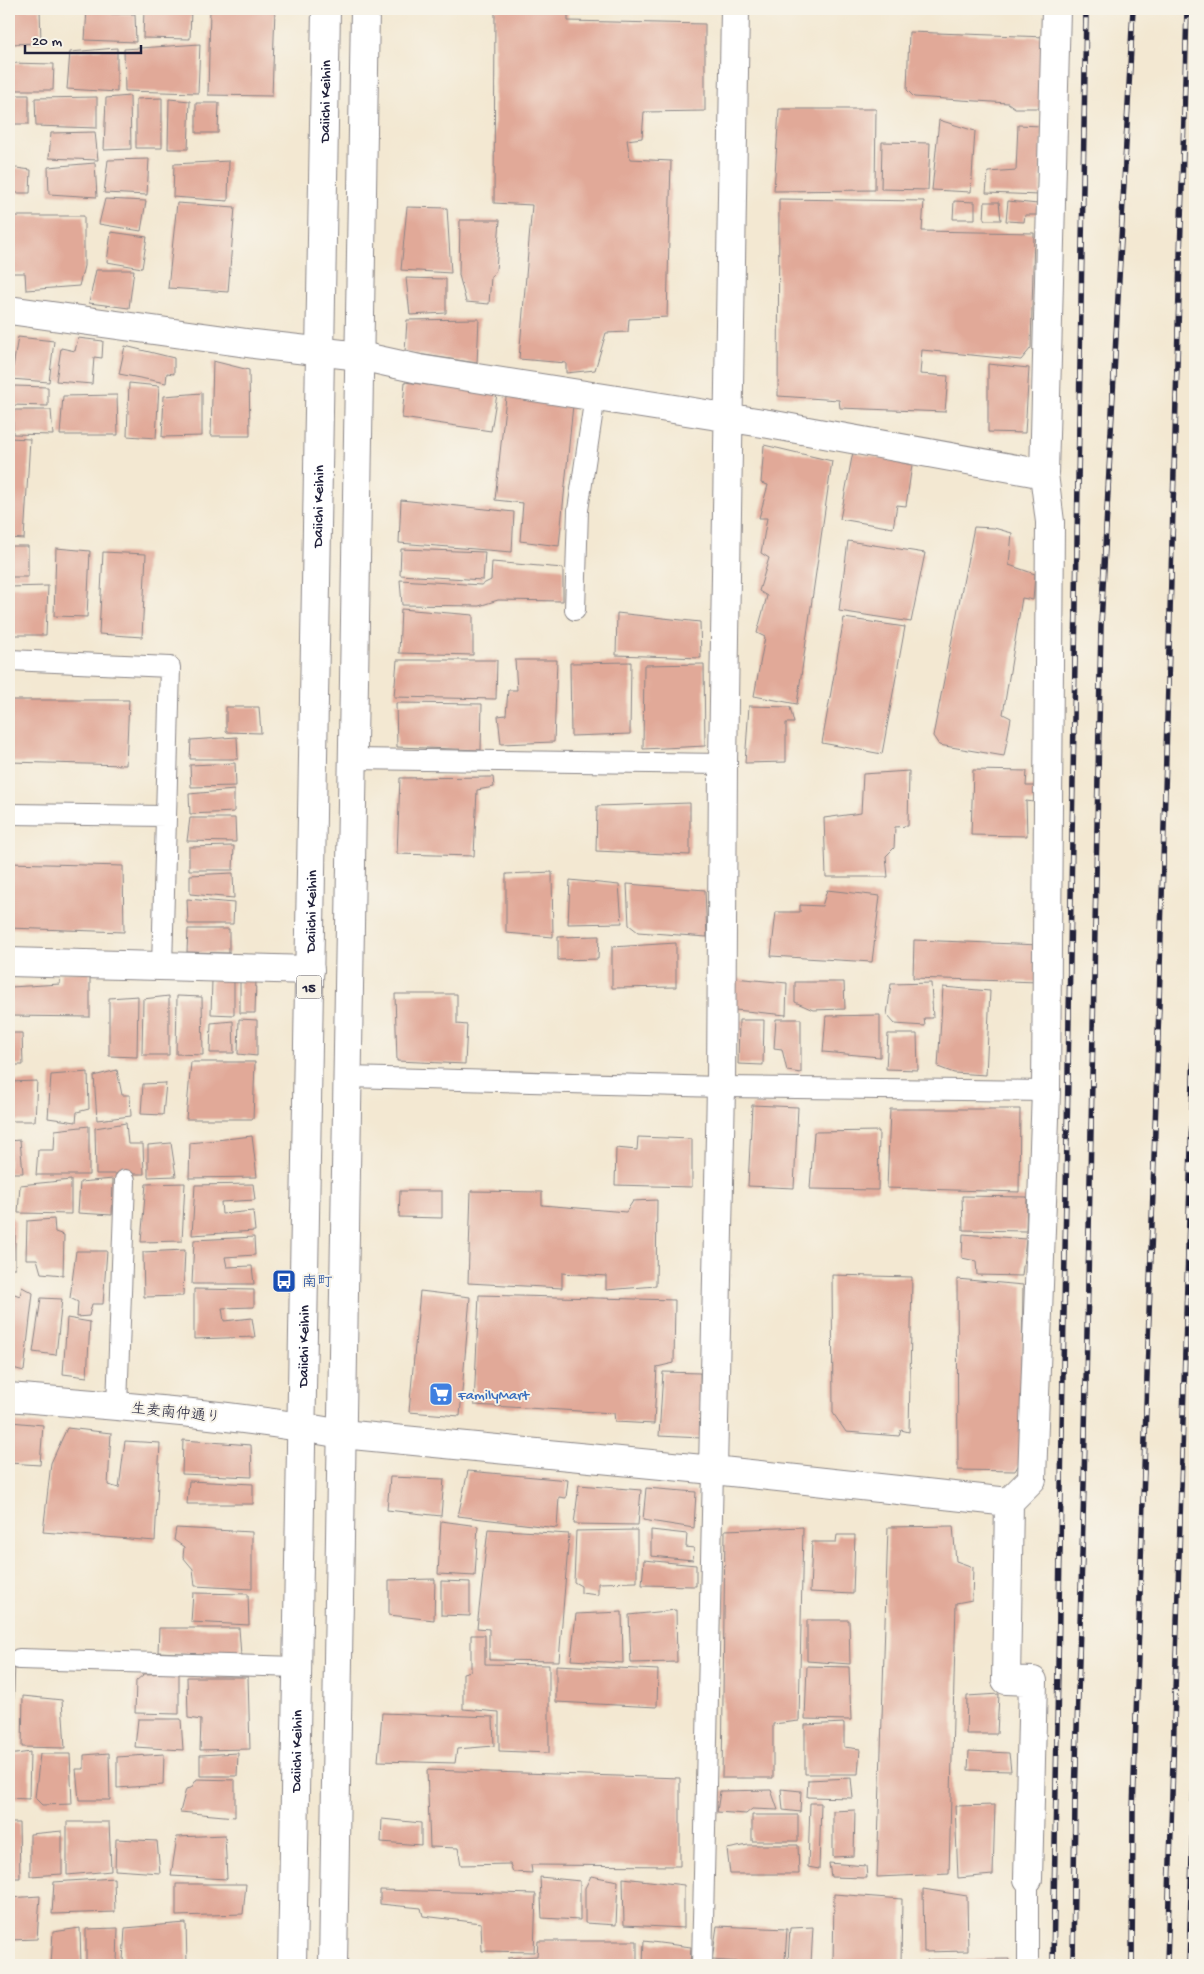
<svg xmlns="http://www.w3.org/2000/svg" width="1204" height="1974" font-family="'Gochi Hand','Klee One',sans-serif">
<rect width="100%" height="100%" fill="#f7f3e8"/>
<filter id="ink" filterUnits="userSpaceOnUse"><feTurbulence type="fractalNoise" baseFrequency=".02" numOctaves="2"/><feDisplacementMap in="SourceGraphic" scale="10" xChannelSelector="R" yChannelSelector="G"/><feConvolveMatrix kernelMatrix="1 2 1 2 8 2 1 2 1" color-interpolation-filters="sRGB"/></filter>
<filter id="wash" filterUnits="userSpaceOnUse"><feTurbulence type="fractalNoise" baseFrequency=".0096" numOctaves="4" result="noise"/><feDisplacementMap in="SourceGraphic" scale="20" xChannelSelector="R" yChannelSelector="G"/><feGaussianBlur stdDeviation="1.12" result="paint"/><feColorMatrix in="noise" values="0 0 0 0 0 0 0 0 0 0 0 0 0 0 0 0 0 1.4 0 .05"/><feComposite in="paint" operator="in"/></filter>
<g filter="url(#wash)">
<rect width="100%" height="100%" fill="#f3e8d2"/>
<g id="blocks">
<path fill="#e1a998" d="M9,9h31l1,34 -32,1z
M87,9h25l-1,5h24l1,28 -51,-2z
M144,9h47l-1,30 -47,-1z
M210,9h65l-3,87 -64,-1z
M495,9h73v12l137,3v87l-61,1 -2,26 -15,2 3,19 41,2 -4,156 -38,2 -1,13 -22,1 -11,37 -29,3v-10l-47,-4 13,-154 -38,-2z
M909,32l137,5 -3,71h-28l-7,-5 -94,-6 -7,-7z
M200,44l-2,49 -73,-2 -1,-42z
M117,48v44l-50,-3 3,-37z
M9,63l45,1 -1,26h-44z
M9,95h20v29h-20z
M130,96l1,53 -27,1 2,-52z
M97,97v31l-61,-2 -1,-28z
M162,98v50h-26v-49z
M169,99l21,2 -2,48h-20z
M196,103h23l-1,30h-22z
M779,109h97l-1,81 -101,1z
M939,120l36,11 -4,61 -39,-2z
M1018,125l24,1 -2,69 -54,-2 2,-21 28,-2z
M95,132l3,28 -49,-2 2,-25z
M882,142l48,1 -2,47 -47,-1z
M149,159l-2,36 -43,-2 4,-33z
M229,161l-1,40 -55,-4 1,-33z
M95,163l2,34 -48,-3 -1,-27z
M9,167l22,3 -1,23h-21z
M105,199l41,2 -5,30 -42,-7z
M779,199l145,2 -2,30 112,2 -3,115 -10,12 -99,-10 -2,24 28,2 -3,36 -105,-4 -1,-8 -61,-4z
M954,201l21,1v17h-22z
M1008,201l30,3 1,11h-14l-1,7 -18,-1z
M985,202h14l2,18h-17z
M177,203l58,4 -7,85 -60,-4z
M407,207l40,1 4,65 -50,-3z
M9,216h75v50l-5,20 -53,4 -1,-17h-16z
M460,220h40l-4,50 -5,7 -2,27 -23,-2 -7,-27z
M111,232l36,5 -5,31 -35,-6z
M96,270h38l-5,38 -40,-5z
M406,278l40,1v34l-36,2z
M479,319l-2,44 -72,-11 2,-32z
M18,337l36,4 -5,41 -38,-3z
M78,338l25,3 -1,17 -8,-1 -2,27 -36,-3 5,-33 14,3z
M125,346l49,12v16l-7,-1 -1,10 -47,-9z
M213,361l36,9 1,66h-39z
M988,364l41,4 -4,65 -37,-1z
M405,382l92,12 -6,37 -89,-13z
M129,383l30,3 -3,52 -29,-2z
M14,386l34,1v19l-37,-1z
M202,393v43l-40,1 2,-41z
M117,395l1,40h-58l3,-39z
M506,397l67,8 -14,141 -39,-5 3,-38 -28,-3z
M13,410h38l2,25 -40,-1z
M9,438l21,1 -6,100 -15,-1z
M764,445l68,16 -35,243 -43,-8 11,-59 -8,-4 10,-37 -8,-5 10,-33 -8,-5 6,-35h-8l9,-33 -7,-2z
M853,452l59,13 -6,41 -9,-1 -4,23 -53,-9z
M401,500l113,12 -2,40 -113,-9z
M974,527l20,1 18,5 -3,32 26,9 -2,26 -11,-2 -19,116 8,4 -7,38 -65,-11 -6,-9z
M848,541l77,12 -14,69 -72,-11z
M9,546h19v31h-19z
M56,548l34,3 -3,66 -33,-1z
M401,549l84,3 -2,28 -83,-5z
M103,552l43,2 -4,83 -43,-3z
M492,562l71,6v33l-65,-1 -19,6 -77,-1 -2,-25 81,5 10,-5z
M48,586l-2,49h-37v-48z
M401,609l72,6v40l-74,-2z
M617,613l83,9 1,36 -85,-3z
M844,618l61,9 -23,127 -60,-11z
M397,660h100l-1,39 -102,-2z
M515,660h42l-3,82 -53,2 -3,-28 8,-1 2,-25h9z
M631,662l-1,72 -59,2 -1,-73z
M704,664l1,82 -62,3 1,-84z
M9,700h120l-3,65 -117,-3z
M396,703l86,1 -1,46 -84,-3z
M749,706l41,1 4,16h-8v39l-41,1z
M226,707h33l2,26 -35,-1z
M237,737l1,22h-48l1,-19z
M235,763l1,23 -45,1 -1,-22z
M973,770l54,1 -1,15h8v16l-8,-1 1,35 -56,-1z
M909,771l-1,55 -13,1 -1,21 -8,8 2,21h-62l-2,-59 37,-5 2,-39z
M493,777l1,10 -17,3 -3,66 -77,-2 3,-76z
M234,790v22l-44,2 -1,-20z
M690,803v52l-94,-4 1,-45z
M190,818h45l1,24 -49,-1z
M234,846l-1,24h-44v-23z
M9,863l114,3 1,66 -115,-4z
M552,872l1,65 -47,-4v-59z
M233,873l1,25 -44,-4v-19z
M570,880l49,5 3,38 -54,1z
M627,884l78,6 2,47 -69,-5 -9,-7z
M827,890l53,6 -8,66 -101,-6 5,-44h24v-7l22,1z
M187,899l47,4 -1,21h-45z
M188,929h41v24l-42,-1z
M599,936l-1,23 -40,1v-23z
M914,940l126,5 -1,37 -126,-4z
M676,943v44l-64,1v-41z
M90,971v46l-79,-1v-29l49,-3 1,-11z
M234,978v37l-23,-1 1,-34z
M734,978l53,5 -1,32 -51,-5z
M256,979l-1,34h-15v-32z
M795,982h49l1,27 -32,1 -18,-8z
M931,983l2,35h-9l1,8 -30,-2 -8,-9 4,-31z
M943,987l47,4 -4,84 -32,-2 -16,-6z
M395,994h62v30l10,1 -2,39 -68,-3z
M138,996l-1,61 -28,-1v-58z
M169,996v59h-27l1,-56z
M177,996l25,1 1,58 -27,-1z
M880,1015v42l-57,-5 3,-36z
M239,1019l18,1v36l-19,-2z
M776,1019h25v54l-14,-2 -5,-22 -8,-1z
M739,1020h25l-1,45 -25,-1z
M233,1021l1,32h-24l1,-30z
M9,1033h13l1,32h-14z
M888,1034h29l1,36 -32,-1z
M191,1062h64l-2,57h-67z
M117,1070l5,25h8l1,21 -34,4 -3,-44z
M88,1072l1,37 -12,3 -1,10 -28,-4 3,-43z
M37,1081l-2,40h-26v-39z
M166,1083l-3,32 -22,-1 2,-30z
M752,1105l46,2 -4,81 -46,-2z
M890,1109h130l-1,83 -132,-4z
M126,1123l2,21h15l1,30h-48l-1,-46z
M89,1126v49h-53l2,-25h16l1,-20z
M879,1131l-1,59 -68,-1 4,-57z
M252,1136l5,41 -68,1 1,-35z
M638,1137l54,2v48l-77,-2 1,-37 21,2z
M20,1140l3,33h-14v-32z
M171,1143l5,33 -28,1v-32z
M113,1179l-1,36 -34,-2 2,-31z
M71,1180v34l-53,-1 2,-28z
M185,1183l-3,58 -41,1 5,-58z
M253,1184l2,16 -34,2 1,12 31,-3 2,20 -63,4 3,-50z
M400,1191h42v27l-43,-1z
M471,1191l71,1v13l84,7 7,-11 24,-1 -1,86 -50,4v-14l-44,-3v15l-94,-5z
M962,1196l65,1 -1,34 -63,-1z
M9,1215l6,6v47h-6z
M54,1219l1,13 9,3 -1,40 -22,-2 -4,-14h-11l1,-38z
M963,1234l63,5 -4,37 -45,-1 -1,-14 -14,-3z
M254,1237l1,18 -30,2 2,10 25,-1 2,18h-62l2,-44z
M185,1250l-2,46 -39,1 -1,-45z
M76,1251h31l-4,53h-11l-3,12 -12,1 1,-15 -8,-4z
M832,1275l80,2 -3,155 -8,-2 -2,6 -53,-4 -13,-19z
M957,1279l66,6 -2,176 -6,10 -57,-1z
M22,1287l11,6 -9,78 -15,-4v-75l11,4z
M194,1289l60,1v17l-32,1 2,13 28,-3 3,19 -61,2z
M420,1291l50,6 -10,119 -51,-4z
M479,1295l196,5 -1,63 -17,4 -3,57 -39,-2 -1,-9 -140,-8z
M41,1298l21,1 -6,56 -23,-3z
M67,1318l23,4 -3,55 -24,-3z
M663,1372l37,1 1,65 -42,-2z
M11,1422l32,3 -3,40 -31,-2z
M67,1428l44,5 -3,52 11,3 6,-47 35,2 -5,98 -112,-9 8,-69z
M183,1440l68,5 1,32 -70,-3z
M468,1471l100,9 -2,18 -7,-1 -2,31 -99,-12z
M390,1477l54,2 -3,37 -54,-6z
M189,1481l64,3v20h-66z
M579,1485l62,5 -3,35 -64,-1z
M646,1488l50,4 -2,36 -51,-8z
M441,1521l37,5 -3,50 -37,-2z
M953,1526l3,35 17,6 -1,33 -16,3 -7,271 -72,3 11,-350z
M803,1527l-4,194 -26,3v54h-51l3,-248z
M176,1528l76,4v57l-57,-3 -2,-17 -10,-12 1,-10 -10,-7z
M488,1529l81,5 -10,127 -70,-1v-31l-12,-1z
M637,1530v52l-39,1v12l-17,-2v-7l-7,-4 2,-51z
M651,1530l36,4 -1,13 8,1 -1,12 -42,-4z
M837,1535h18l-2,59 -43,-2 2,-50h24z
M644,1560l52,5v21l-54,-1z
M435,1579l-1,41 -45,-5v-35z
M441,1581l29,1v34l-29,-1z
M193,1593l55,1 1,31 -58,-3z
M676,1610l1,52 -46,1 -2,-48z
M622,1612l1,51 -52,-3 5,-46z
M807,1620h42l1,44 -43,-3z
M159,1628h80l2,28 -83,-4z
M471,1635h14v29l64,1v88l-50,-2v-39l-36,-3v-36l8,-2z
M9,1663h6l-3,82h-3z
M556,1665l102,5 -1,37 -101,-5z
M807,1666l42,1 2,53 -46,-1z
M179,1673v41l-44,-1 1,-32 8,-7z
M187,1677h61l2,72 -50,1 1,-30 -13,-2z
M999,1694l-2,40h-31l1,-38z
M23,1696l39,4 3,48 -43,-1z
M382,1713l111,4 1,29 -37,3 -2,14 -77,-2z
M138,1719h43l2,31 -48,-3z
M844,1723v24l16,2 -2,25h-53v-49z
M969,1751l40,2 2,18 -43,-1z
M30,1752l-1,47 -20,-1v-43z
M109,1753l1,47h-31l-3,-31h8v-14z
M238,1753l-1,23h-37v-21z
M40,1754h30l2,50 -30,1 -7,-7z
M164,1754l-1,31 -46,3v-31z
M427,1770l253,8v88l-149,-1 1,8 -19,-1 -3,-8 -49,1 -3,-17 -28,-1z
M851,1778l2,20 -46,-1 1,-17z
M197,1779l38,1v37l-55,-5 6,-23 5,-1z
M781,1789l20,2 -1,21 -17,-2z
M771,1790l7,20 -26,-1 -6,5 -29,-2 3,-21z
M810,1803h11l-2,66 -11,-2z
M995,1805l-2,70 -35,3 -3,-72z
M855,1810l-1,46 -21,1v-46z
M752,1815h46v26h-46z
M382,1819l39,4v22l-40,-3z
M67,1822h42l2,49 -44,4z
M9,1823h10l1,55h-11z
M62,1831v43l-32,2v-42z
M225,1835l2,44 -56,-3 6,-39z
M116,1839l41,2 3,32 -45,-3z
M748,1845h50l1,29h-69l-3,-25z
M829,1863l37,3 1,12 -36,-1z
M591,1876l27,5 -2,44 -31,-2v-35z
M540,1877l40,4v39l-38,-2z
M114,1878l1,34 -63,2 2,-32z
M623,1878l61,7v43l-60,-3z
M176,1884h70l-3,30 -67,2z
M923,1889l44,7 1,55 -44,1z
M380,1890l156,4 -2,58 -52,-1 -1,-28 -58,-7 -2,-8 -41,-4z
M834,1894l68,5 -1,64h10v2h-78z
M40,1896l-3,43 -28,1v-42z
M186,1923l1,42 -64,-4 2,-33z
M717,1926l70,3 -2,31 -32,3 -41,-3z
M813,1927l-2,36 -23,-2 2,-33z
M80,1928l1,37h-30l2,-33z
M118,1928l-1,37h-31v-36z
M538,1941h99v24h-129v-7l29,-2z
M644,1941l47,6 -1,18h-47z
M1009,1959l-1,6h-81v-5z
M17,1963l20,1v1h-20z"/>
</g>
</g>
<g filter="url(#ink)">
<use href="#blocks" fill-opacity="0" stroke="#8a8586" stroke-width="1"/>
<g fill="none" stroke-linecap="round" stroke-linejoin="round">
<g stroke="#8a8586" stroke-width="22">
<path id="lane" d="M575,610l3,-100 17,-114
M9,660l161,7 -8,300
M352,759l371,5
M9,814l157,2
M348,1077l373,10 325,4
M117,1406l8,-226
M19,1659l278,8
M702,1965l11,-495
M1028,1965v-86"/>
</g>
<g stroke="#8a8586" stroke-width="30">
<path id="street" d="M9,310l245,34 106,12 59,13 350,55 275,50
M9,962l301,8
M342,1434l371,36 296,32
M713,1470l8,-383 2,-323 12,-755
M1028,1879l5,-198 -27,-1 3,-178 23,-23 14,-388 4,-569 -6,-48 12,-465"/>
</g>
<g stroke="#8a8586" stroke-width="30">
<path id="secondary" d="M9,1397c111,9 223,17 333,37"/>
</g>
<g stroke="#8a8586" stroke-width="30">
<g id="highway">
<path id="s1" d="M292,1965l34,-1956"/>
<path d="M333,1965l32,-1956"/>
</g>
</g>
<use href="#lane" stroke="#fff" stroke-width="20"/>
<use href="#street" stroke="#fff" stroke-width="28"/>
<use href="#secondary" stroke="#fff" stroke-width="28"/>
<use href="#highway" stroke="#fff" stroke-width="28"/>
<g stroke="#22223b" stroke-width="5.5">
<path id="rail" d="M1053,1965l33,-1956
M1073,1965l2,-165 9,-315 17,-860 32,-616
M1132,1965l1,-154 26,-806 28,-996
M1167,1965l28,-954
M1189,1965l6,-221"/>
</g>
<use href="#rail" stroke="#f7f3e8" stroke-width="4" stroke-dasharray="11" stroke-linecap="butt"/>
</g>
</g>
<defs>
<g id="bus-square" transform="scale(1.25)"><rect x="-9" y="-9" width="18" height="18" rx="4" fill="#1a4fb4" stroke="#f7f3e8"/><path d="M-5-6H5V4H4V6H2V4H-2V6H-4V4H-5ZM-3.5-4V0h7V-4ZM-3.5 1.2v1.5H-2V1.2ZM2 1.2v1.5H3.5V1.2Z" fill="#fff"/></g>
<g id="supermarket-square" transform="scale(1.25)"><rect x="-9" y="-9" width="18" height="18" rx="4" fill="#3f7fe0" stroke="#f7f3e8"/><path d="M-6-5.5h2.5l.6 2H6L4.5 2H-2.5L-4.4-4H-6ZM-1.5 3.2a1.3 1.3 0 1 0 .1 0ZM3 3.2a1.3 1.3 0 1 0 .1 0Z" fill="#fff"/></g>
</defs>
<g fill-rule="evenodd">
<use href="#bus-square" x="284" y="1281"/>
<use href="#supermarket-square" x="441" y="1394"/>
</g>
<g text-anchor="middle" stroke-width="4" stroke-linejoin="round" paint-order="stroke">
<rect fill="#f7f3e8" stroke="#62616f" stroke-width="1" x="296.5" y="975.5" width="25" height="23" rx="4"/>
<g font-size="14" font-weight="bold" fill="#22223b">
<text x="309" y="992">15</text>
</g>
<g font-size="15" fill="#22223b" stroke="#f7f3e8">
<text dy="5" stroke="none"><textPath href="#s1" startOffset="1864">Daiichi Keihin</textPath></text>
<text dy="5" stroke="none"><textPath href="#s1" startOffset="1459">Daiichi Keihin</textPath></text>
<text dy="5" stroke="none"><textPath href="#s1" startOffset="1054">Daiichi Keihin</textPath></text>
<text dy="5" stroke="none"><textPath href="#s1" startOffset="619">Daiichi Keihin</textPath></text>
<text transform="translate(176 1412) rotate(6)" y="5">生麦南仲通り</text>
<text dy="5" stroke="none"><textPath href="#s1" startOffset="214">Daiichi Keihin</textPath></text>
</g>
<g font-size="15" fill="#164399" stroke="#f7f3e8" text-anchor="start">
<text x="302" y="1286">南町</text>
</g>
<g font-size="15" fill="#366cbe" stroke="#f7f3e8" text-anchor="start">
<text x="458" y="1399">FamilyMart</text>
</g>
</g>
<rect width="1204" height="1974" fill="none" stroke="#f7f3e8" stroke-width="30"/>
<path d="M25 45v8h116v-8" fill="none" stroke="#22223b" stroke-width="2.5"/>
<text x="32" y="45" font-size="15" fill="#22223b" stroke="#f7f3e8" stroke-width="4" paint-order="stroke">20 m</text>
</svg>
